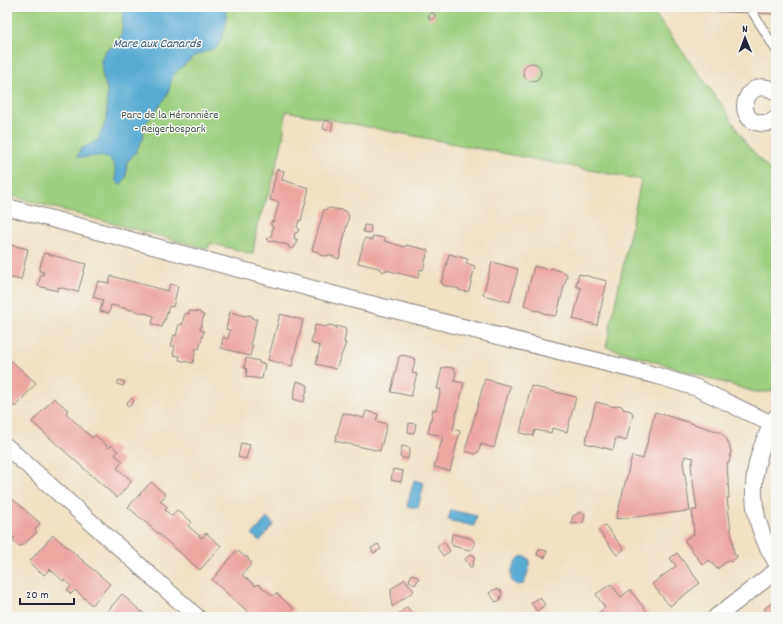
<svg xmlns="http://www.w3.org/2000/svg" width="783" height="624" font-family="Dekko,sans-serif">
<rect width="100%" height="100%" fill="#f6f6f2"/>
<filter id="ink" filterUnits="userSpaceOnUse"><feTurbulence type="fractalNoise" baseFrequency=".025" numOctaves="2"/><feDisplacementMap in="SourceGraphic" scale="8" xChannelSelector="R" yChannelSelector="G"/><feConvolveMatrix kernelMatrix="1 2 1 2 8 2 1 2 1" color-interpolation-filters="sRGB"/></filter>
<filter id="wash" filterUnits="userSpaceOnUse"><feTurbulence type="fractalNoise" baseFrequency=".012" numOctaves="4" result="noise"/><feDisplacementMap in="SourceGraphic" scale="16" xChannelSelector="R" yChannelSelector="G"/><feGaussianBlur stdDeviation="0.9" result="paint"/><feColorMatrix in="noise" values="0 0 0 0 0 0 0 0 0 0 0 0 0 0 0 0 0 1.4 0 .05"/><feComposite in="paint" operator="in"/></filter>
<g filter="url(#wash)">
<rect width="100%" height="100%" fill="#f0e1c4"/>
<path fill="#9dcf7e" stroke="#60785c" d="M7,7h643l74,101 23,37 29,32v213l-9,2h-12l-149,-45 35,-167 -355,-69 -3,28 -12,48 -14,38 -4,29 -43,-11 -2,6 -201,-54z"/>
<path fill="#59acd4" stroke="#3e6788" d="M125,7h99c6,15 -1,26 -7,40l-24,10 -20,18 -6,21 -22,28 -2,15 -8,14 -8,9 -1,15 -4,6 -2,2 -4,-4 -1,-13 -4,-8c-12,-8 -20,-1 -33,-3l-1,-1 4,-7 17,-9 9,-22v-30l-4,-10 -2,-18 5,-10 12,-6c6,-11 3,-24 7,-37z
M414,480l10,3 -6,25 -11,-2z
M451,510l26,6 -3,10 -26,-6z
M267,518l7,6 -14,17 -8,-6z
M523,556l6,3 1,6 -5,16 -1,3 -6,1 -6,-3c-3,-8 2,-24 11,-26z"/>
<g id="blocks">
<path fill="#eea6a1" d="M680,7h94v7l-94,-4z
M433,12l3,5 -6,3 -2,-5z
M523 72a9 9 0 1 1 18 0a9 9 0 1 1-18 0Z
M325,120l8,3 -2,8 -8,-2z
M277,169l7,2 -2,9 27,8 -8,33 -2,-1 -2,7 2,2 -1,3 -3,1 -1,6h3l-2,8 -3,2 -3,-1 -1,-3 -15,-4 -3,1 -3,-3 4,-2 2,-10 -2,-2v-3l3,-1 5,-19 -9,-2z
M330,208l16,3 3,5 -10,43 -10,-4 -3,1 -6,-1 -2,-3 -6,-2 12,-40z
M364,225l7,1 -1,7 -7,-1z
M373,236l12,2 -1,3 21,6 1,-2 22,5 -5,20 -3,-1 -2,9 -32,-8 -3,2 -4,-4 -21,-5 7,-25 7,2z
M7,244l21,5 -7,31 -14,-3z
M44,253l42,11 -8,28 -20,-5v4l-20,-5 3,-12 2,1 1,-3 -5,-1z
M449,254l19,5 -2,4 9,3 -6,25h-2v1l-9,-2 1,-1 -12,-3h-2l-3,-2 -1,-3 2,-3z
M492,262l26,7 -8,33 -27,-7z
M534,266l16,4 1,-2 15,5 1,2 -10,39 -3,2 -11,-3 -3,-2 -7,-1 -4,-4 -5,-1z
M579,274l28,7 -10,44 -24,-6 8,-31 -5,-2z
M111,276l57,15 2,-7 8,2 -5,21 -4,-1 -4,14 -1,-1 -2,8 -10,-3 2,-8 -6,-2 -37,-9 -2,8 -9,-2 3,-11 -10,-3 5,-16 11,2z
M189,311l11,1 1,2 3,1 -4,15 4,1 -5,18 -3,-1 -3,15 -14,-3 1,-4 -7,-1 2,-9h-4l3,-11 2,1 3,-12 3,1 3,-12 4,1z
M230,312l15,4 3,-1 4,1 1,3h4l-7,26h3l-3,11 -29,-8 2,-11 5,2 2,-9 -4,-1z
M280,314l23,6 -11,46 -24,-6z
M315,325l10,2 4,-2 5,1 2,3v-3l10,3 -1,2h1l-2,12h2l-10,26 -20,-5 4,-18 -9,-3z
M402,355l12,3 1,3 -3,12 5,1 -6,22 -20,-4 8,-35z
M7,357l29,26 -21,24 -8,-7z
M246,358l13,3v2l6,1 -3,15 -16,-2 1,-8 -3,-1z
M446,367l7,1 3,4 -2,9 10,2 -11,46 7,2 -10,40 -16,-4 9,-31 -15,-3 5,-24 3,1 5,-21h-4l5,-21z
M485,379l25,7 -16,62 -13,-4 -2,7 -4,3 -10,-3z
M119,380l6,2 -2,4 -6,-2z
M297,381l11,4 -4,17 -11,-3z
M531,386l45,11 -9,35 -15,-4 -1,5 -16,-3 -2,6 -13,-3z
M54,398l14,12 -2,3 26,25 3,-3 14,13 2,-3 7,6 -3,4 8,6 -6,7 15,13 -15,17 -85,-76z
M131,398l3,3 -5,6 -3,-3z
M596,402l19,5 2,-2 5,1 1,3 8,2 2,3 -7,27 -10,-3 -3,12 -28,-7z
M366,411l12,3 -2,7 11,3 -7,27 -45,-10 8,-28 21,5z
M655,412l65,20 6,6 3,6 2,8 -2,11h-2l2,35h-2l7,57h3v2l-6,5 -2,-2 -12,9 -8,-9 -6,5 -19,-25 10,-6 -2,-24h5l-6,-44 3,-8 -9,-2 -2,6 7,49 -74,8 16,-63 11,3z
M409,423l7,1 -2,9 -6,-1z
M241,443l9,2 -4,14 -8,-2z
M402,446l8,2 -2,11 -8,-2z
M393,469l10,2 -2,11 -10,-2z
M151,482l15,13 -6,6 8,6 -3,3 7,6 5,-6 15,12 -4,4 14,12 4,-5 15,13 -21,24 -72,-63z
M7,494l33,29 -5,7 2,2 -14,13 -4,1 -5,-4v-4l-6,-5 4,-5 -5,-5z
M580,512l5,2 -2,9 -12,1 2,-8z
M605,525l19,24 -7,6 -19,-25z
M452,534l19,4 4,5 -1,4 -4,3 -17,-4 -2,-4z
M53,535l57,49 -18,21 -17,-15 -4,4 -4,-4 4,-4 -7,-6 -1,1 -13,-12 -6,6 -4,-4 -1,1 -10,-10z
M444,542l6,9 -7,5 -6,-9z
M378,544l3,5 -7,4 -3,-5z
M539,549l8,2 -2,7 -8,-3z
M237,550l8,7h3v3l4,3 -10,12 14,11 2,-2 15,12 3,-3 18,16 -8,8h-32l-42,-37z
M677,553l23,30 -30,23 -18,-22 24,-18 -6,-8z
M471,554l4,2 -3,11h-2l-5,-8z
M412,574l7,4 -4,7 -6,-5z
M405,579l9,12 -22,16 -1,-18z
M611,584l10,13 9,-7 21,27h-50l-3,-4 7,-5 -9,-14z
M497,589l5,2 -2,9 -4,2 -7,-9 4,-3z
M122,594l14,13 12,10h-37l-5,-4z
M540,597l5,8 -8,6 -6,-8z
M776,600v17h-10l3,-2 -5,-6z
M407,607l8,10h-20z"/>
</g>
</g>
<g filter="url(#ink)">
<use href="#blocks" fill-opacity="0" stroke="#898280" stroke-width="1"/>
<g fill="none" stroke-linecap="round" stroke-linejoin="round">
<g stroke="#898280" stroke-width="10">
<path id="service" d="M753,13l23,37"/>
</g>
<g stroke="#898280" stroke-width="18">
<path id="minor" d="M776,92c-30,-20 -44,29 -15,31 7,1 9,0 15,-4
M7,207l340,91 311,78 39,12 75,36
M776,417c-29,50 -30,96 0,145
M7,447l190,170
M716,617l60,-46"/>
</g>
<use href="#service" stroke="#fff" stroke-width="8"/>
<use href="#minor" stroke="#fff" stroke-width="16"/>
</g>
</g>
<g text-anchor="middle" stroke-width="3" stroke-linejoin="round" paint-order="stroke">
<g font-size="12" fill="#47564f" stroke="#f6f6f2">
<text x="170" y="118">Parc de la Héronnière<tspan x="170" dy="14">- Reigerbospark</tspan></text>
</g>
<g font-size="13" font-style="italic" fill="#385978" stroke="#f6f6f2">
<text x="157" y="47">Mare aux Canards</text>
</g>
</g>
<rect width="783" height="624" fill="none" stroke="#f6f6f2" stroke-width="24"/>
<g transform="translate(745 38) rotate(359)" stroke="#f6f6f2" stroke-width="3" paint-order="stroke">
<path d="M0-3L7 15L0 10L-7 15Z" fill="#22223b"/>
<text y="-6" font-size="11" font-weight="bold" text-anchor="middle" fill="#22223b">N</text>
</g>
<path d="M20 598v6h54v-6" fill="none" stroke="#22223b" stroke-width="2"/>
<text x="26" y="598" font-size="12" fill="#22223b" stroke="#f6f6f2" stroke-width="3" paint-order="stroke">20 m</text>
</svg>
